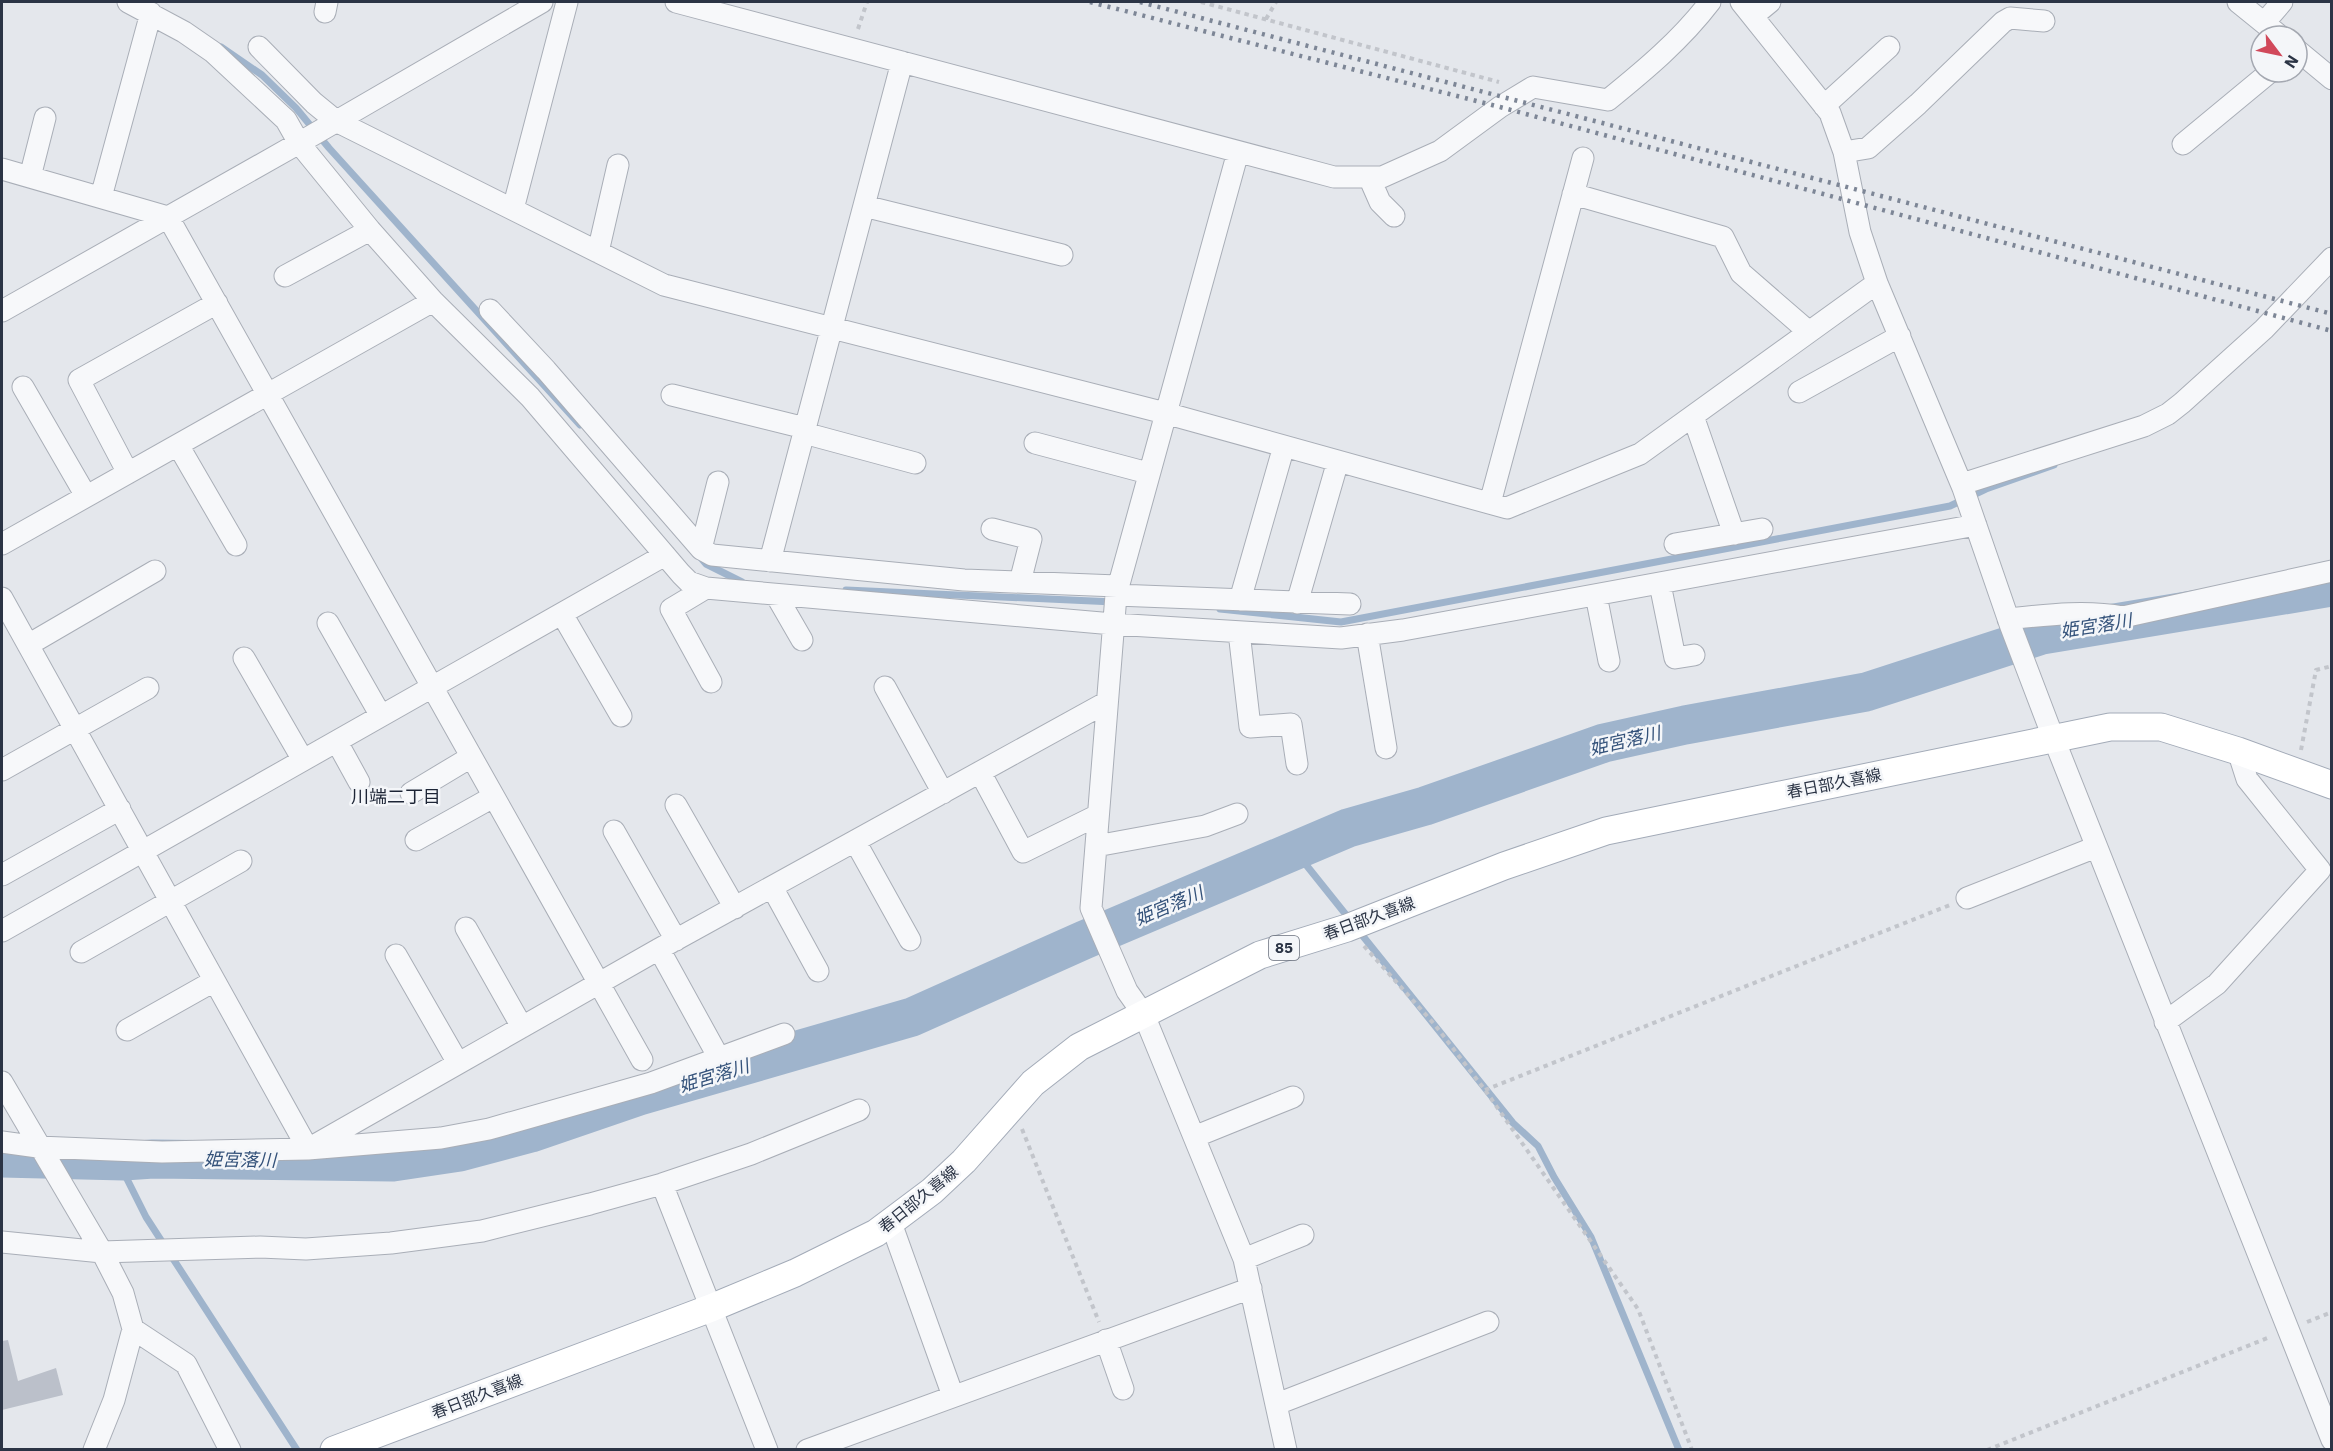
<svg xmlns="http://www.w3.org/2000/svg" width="2333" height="1451" font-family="'IBM Plex Sans','Noto Sans JP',sans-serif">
<rect width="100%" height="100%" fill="#e4e7ec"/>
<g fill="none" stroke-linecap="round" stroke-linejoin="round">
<path stroke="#9fb4cc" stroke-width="7" d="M221,47l41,28 34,33 33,40 251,277
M701,558l5,6 36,18
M846,590l268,12
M1220,609l121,13 609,-116 36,-17 68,-24
M1295,851l56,70
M1358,930l155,193 25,23 16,31 37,60 88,213
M124,1161l1,14 21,42 151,233"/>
<path stroke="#9fb4cc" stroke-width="39" d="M2,1158l122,3 29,-2 240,3 67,-10 71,-19 108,-37 273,-79 172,-77 264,-112 77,-22 179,-63 81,-18 181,-33 176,-57 290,-48"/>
</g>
<path fill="#bbc0ca" d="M8,1340l10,41 38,-13 7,27 -61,15v-69z"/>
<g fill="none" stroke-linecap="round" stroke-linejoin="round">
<g stroke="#a9aeb7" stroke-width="23">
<path id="minor" d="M128,2l56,30 29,20 73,68 13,23 71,87 63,71 97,96 151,177 8,8 17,6 407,36 228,14 62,-8 573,-105
M676,2l658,175h48l58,-26 60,-44 33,-20 75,13c37,-30 73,-60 102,-98
M1741,2l89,111 14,39 16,80 17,51 86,205 48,139 37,97 284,716
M2238,2l42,34
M325,12l2,-10
M1753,16l17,-14
M2264,23l18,-21
M259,47l55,56 22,18 328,164 501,128 342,95 133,-54 237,-171
M2297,50l35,29
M1824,106l65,-59
M2183,144l87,-72
M1238,152l-122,443 -25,313 36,83 17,24 100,244 42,191
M1844,152l24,-4 50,-44 85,-82 7,-4 34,3
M2,169l166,48 474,843
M30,177l15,-59
M1369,177l11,25 14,14
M1573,194l150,43 18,36 68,59
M101,197l50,-184
M864,206l198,49
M513,209l54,-207
M598,252l20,-87
M285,276l85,-46
M490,310l56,60 155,179 11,6 252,25 153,6
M2,311l297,-168 243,-141
M23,387l63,109
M1799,392l101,-56
M672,395l133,33
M1693,416l41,118
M804,433l111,30
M1035,443l113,30
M178,445l58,100
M128,473l-49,-93 138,-77
M1962,484l182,-58 24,-12 14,-11 82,-74 68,-71
M1490,503l93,-345
M992,529l39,10 -11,43
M2,544l431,-243
M1675,544l87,-15
M701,549l17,-67
M770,561l132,-499
M1660,584l15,74 19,-3
M706,588l-35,21 40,73
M776,595l26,45
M1116,595l234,9
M1596,595l13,66
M2,598l306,551 351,-200 448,-247
M1240,600l44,-154
M1297,603l41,-142
M562,614l59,102
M2008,619c38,-4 77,-9 115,-2l209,-46
M328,623l53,93
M1239,632l11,95 41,-3 6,40
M1367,634l19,114
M28,645l127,-74
M244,658l59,102
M885,687l58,106
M337,742l22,40
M2,770l146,-82
M980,772l43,80 75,-37
M411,793l60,-36
M676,805l59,103
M614,831l62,109
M416,840l77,-43
M855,841l55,99
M1096,846l109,-20 32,-12
M2,875l118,-66
M772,887l46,84
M1967,898l129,-51
M466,928l56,99
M2,931l663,-376
M659,949l60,109
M81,952l160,-91
M396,955l62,108
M2165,1022l52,-38 103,-114 -73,-91 -9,-28
M127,1030l87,-49
M2,1082l100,170 21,41 10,36 -19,71 -20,50
M1194,1137l99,-40
M2,1142l36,5 124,5 146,-3 133,-11 48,-9 162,-46 133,-49
M662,1184l105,266
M891,1223l62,173
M2,1242l100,10 158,-5 46,2 85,-6 91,-12 108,-27 72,-20 89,-30 108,-44
M1244,1259l59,-24
M133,1329l53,35 44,86
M1106,1340l17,49
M1277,1404l211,-82
M807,1450l444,-162"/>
</g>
<g stroke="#a3abb8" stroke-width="29">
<path id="major" d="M334,1450l377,-142 84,-35 81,-40 56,-42 32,-30 69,-78 46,-36 181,-92 87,-27 157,-62 102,-35 504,-104h51l77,24 94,34"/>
</g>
<path stroke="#c2c5cb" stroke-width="4" stroke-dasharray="4.5 4.5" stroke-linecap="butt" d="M1201,2l298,80
M1266,19l10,-17
M858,29l9,-27
M2301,750l15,-80 16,-4
M1364,946l71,79 50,65 153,219 54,141
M1485,1090l465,-185
M1022,1129l77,193
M2307,1322l25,-10
M1987,1450l283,-113"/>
<use href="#minor" stroke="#f7f8fa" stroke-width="21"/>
<use href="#major" stroke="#fff" stroke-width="27"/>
<path stroke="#7d8696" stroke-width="4.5" stroke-dasharray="3 6" stroke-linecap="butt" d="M1090,2l410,105 832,224
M1140,2l1192,312"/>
</g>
<g text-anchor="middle" stroke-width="5" stroke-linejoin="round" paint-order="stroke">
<rect fill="#f4f6f9" stroke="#676e7b" stroke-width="1.5" x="1269" y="936" width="30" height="24" rx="4.5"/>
<g font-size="15" font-weight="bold" fill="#2b3445">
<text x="1284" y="953">85</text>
</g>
<g font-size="16" fill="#2b3445" stroke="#f4f6f9">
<text transform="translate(1834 783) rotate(-11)" y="6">春日部久喜線</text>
<text transform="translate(1369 918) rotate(-20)" y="6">春日部久喜線</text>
<text transform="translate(918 1199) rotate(-39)" y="6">春日部久喜線</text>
<text transform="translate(477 1396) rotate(-21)" y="6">春日部久喜線</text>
</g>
<g font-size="18" font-style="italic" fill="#34527a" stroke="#f4f6f9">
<text transform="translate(2096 626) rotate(-9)" y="6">姫宮落川</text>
<text transform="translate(1625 741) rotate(-13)" y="6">姫宮落川</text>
<text transform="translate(1169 906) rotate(-23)" y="6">姫宮落川</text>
<text transform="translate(714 1076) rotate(-17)" y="6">姫宮落川</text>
<text transform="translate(240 1160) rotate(1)" y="6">姫宮落川</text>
</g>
<g font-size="18" fill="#1d2536" stroke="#f4f6f9">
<text x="396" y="803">川端二丁目</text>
</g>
</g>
<rect width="2333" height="1451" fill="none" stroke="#2b3445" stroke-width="6"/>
<g transform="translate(2279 54) rotate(122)"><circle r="28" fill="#f4f6f9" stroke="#a4a8b1" stroke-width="1.5"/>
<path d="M0-4.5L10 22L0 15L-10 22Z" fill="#d1495b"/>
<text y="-9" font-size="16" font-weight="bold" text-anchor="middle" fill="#2b3445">N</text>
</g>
</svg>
